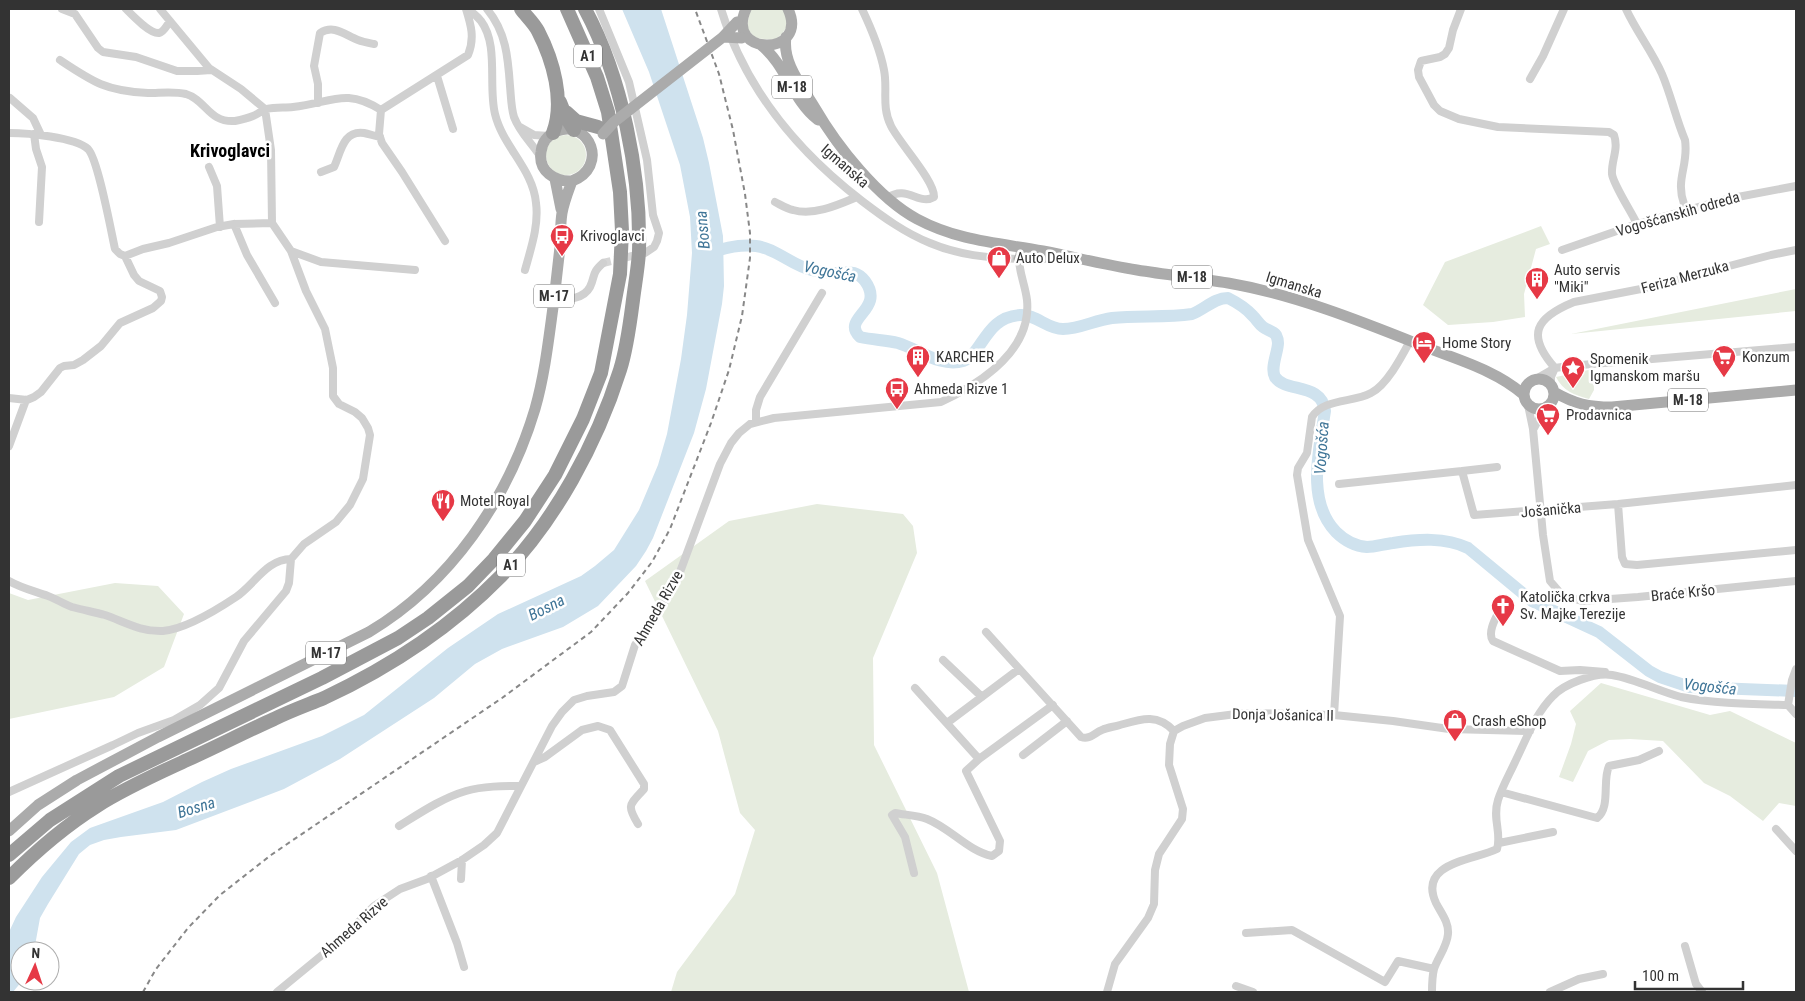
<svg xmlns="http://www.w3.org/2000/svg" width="1805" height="1001" font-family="'Roboto Condensed',sans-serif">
<rect width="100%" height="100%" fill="#fff"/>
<path fill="#e6ecdf" d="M750,9h34c7,15 3,21 -9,31l-20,-2 -8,-10z
M546 155a20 20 0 1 1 40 0a20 20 0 1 1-40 0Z
M1541,226l9,18 -14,5 -12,45 1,23 -32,5 -45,3 -25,-20 22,-43z
M1796,289v22l-225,23z
M1593,369l1,21 -5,9c-15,-4 -26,-8 -33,-22z
M817,504l86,10 10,12 4,27 -44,105 1,87 63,128 32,119h-298l6,-20 58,-78 20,-64 -15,-17 -22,-82 -73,-150 84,-60z
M115,583l43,3 26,28 -20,53 -50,30 -105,22v-126l19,7z
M1601,683l109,32 20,-4 66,32v63l-17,-3 -16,18 -33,-25 -26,-13 -41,-42 -33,-2 -21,1 -21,11 -15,31 -14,-5 12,-33 5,-20 -6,-13z"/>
<path fill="#cfe2ee" d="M622,9h39l42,129 6,25 14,73 1,50 -2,18 -16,85 -12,44 -41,105 -7,13 -10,15 -38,40 -35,21 -61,22 -27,15 -41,34 -94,61 -56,30 -108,41 -55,7 -17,3 -14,5 -11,9 -31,50 -8,14 -6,33h-14v30h2l-9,11h-4v-60l7,-15 26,-40 29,-35 19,-14 73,-26 39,-20 29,-13 91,-33 42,-21 84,-67 50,-34 83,-38 14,-10 19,-16 25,-40 19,-45 9,-31 14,-75 6,-44 5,-62 -2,-36 -10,-52 -31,-93z"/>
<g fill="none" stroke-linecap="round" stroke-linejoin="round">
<path stroke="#cfe2ee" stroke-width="12" d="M707,254c16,-6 32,-10 49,-8 20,2 36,20 56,24 7,1 15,3 22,3 14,0 21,-4 31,8 21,29 -25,37 -5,56 13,3 26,3 38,6 20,6 43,25 65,18 20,-7 22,-44 57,-46 16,-1 27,14 43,14 17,0 32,-9 49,-11 26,-3 53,0 80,-4 13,-5 22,-16 36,-16 8,4 19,11 25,18 4,4 6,8 10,11 4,3 10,4 13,8 1,2 2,5 2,8 0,9 -8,25 -3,34 10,16 47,5 50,34 -6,39 -19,90 11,121 8,8 19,14 31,15 8,0 17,-3 26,-4 25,-4 52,-6 75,5l64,53 67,31 50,39 11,6 30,10 106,4"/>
<path stroke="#d6d6d6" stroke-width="8" stroke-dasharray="8 4" stroke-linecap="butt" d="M603,263l37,-9"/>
<path stroke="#d0d0d0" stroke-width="8" d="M62,9l13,5 23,34 5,4 33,5 41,14h20l14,-1
M126,9c6,6 24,25 33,24 5,-1 8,-8 11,-12
M467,9c5,3 10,7 14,12 18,24 7,65 14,93 8,33 38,55 41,89 3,22 -5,45 -11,67
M487,9c19,23 21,48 23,77 1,10 1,21 4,31 6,16 17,25 26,39
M599,9l30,73 18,78 6,55 6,18 -2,8 -3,6 -9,6
M721,9c24,80 76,142 141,192 21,16 43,32 68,42 28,12 58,15 89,16
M862,9c9,19 18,40 22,61 4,19 -3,36 7,56 9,18 44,55 43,71 -15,9 -27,-13 -47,1
M1461,9l-8,21 -4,18 -4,6 -5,3 -19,4 -3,9 1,7 15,28 6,6 19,8 39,8 111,5 5,3c5,14 -3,26 -2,39 1,10 20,39 25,50
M1626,9c10,22 26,42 36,65 9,21 14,45 23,66 4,25 -10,39 -1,64l6,5
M60,60c33,22 46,31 88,33 12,0 26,-2 38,1 20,6 23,29 49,27 5,-1 13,-3 18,-5 5,-2 9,-6 14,-7 8,-2 18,-1 26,-2 38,-4 52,-20 88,3l-2,24 3,9 20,29 43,69
M437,76l16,53
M1530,79l13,-23 21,-47
M10,98l23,20 8,17
M318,103v-19l-4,-18 6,-33c14,-9 25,2 38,7 5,2 11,3 16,4
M381,110l87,-55c7,-17 3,-30 -2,-46
M520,127l14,8 15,1
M9,133c18,0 66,4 79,16 10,10 23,82 27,100l5,5 5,2 18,-7 26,-6 48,-16 17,-3 38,-1 -1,-73 -6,-41 -24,-20 -32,-21 -49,-59
M34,134l2,15 6,18 -3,55
M209,167l8,19 3,41
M321,172l13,-5c7,-15 9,-37 30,-34 5,1 11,3 16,4
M775,202c6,3 12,7 18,8 21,6 45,-5 64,-13
M272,223l19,28 15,40 19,38 8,39v28l6,8 16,8 7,6 6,10 2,7 -7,44 -13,26 -14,17 -32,22 -13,15
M234,224l13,31 28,48
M1562,250l75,-26 90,-25 69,-13
M291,251l30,11 94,8
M554,299c13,0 29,1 36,-12 6,-13 1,-13 13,-24
M1555,368c-29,-33 -20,-50 19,-66l72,-14 125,-33 25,-5
M1536,379l19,-11 14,-2 227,-19
M1551,385v-8l4,-9
M9,398l18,2 7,-3 7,-5 19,-24 4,-2 10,-1 9,-5 18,-14 19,-23 33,-15 8,-7 1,-4 -2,-6 -21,-10 -5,-6 -9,-19
M1528,405l5,24 10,106 7,46 13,15 19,5 56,-4 158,-16
M756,422v-12l4,-13 62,-104
M1534,428l11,-20
M9,446l17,-46
M1462,471l35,-4
M1339,484l123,-13 12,44 144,-11 178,-19
M1618,504l4,53 3,7 12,1 159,-15
M9,581c12,7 25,10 39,15 8,3 16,8 24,11 11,3 22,5 33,8 20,7 36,17 58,16 22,-2 55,-22 73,-34 18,-12 31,-38 55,-38l-2,24 -3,8 -42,50 -25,47 -19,17 -26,15 -36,13 -25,12 -104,47
M1503,603c-4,10 -17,28 -10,38l67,30 20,-1 25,2
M986,632l95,105c9,3 13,-4 21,-7 6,-3 12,-3 18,-5 21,-6 37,-12 54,6
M943,660l39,37
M915,688l64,71
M1788,705l8,9
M1334,715l6,-99 -32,-76 -11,-65 1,-7 9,-15 5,-36c12,-19 41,-14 59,-24 16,-8 31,-37 39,-52
M947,723l72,-54
M1023,755l44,-34
M534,762l11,-5 37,-27 16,-4 12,4 34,54v5c-14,16 -18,15 -6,35
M1501,792l96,26c14,-11 5,-37 12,-52l30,-6 20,-9
M399,826c21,-13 43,-28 67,-35 17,-5 37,-5 55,-5
M1776,829l20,22
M1499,843l54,-11
M914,873l-9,-36 -13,-22 3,-2c10,2 22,2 32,6 23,9 41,32 65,37l7,-5 1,-10 -34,-70 13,-12 74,-54
M431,876l26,67 7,24
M461,879l1,-19
M1246,933l46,-3 93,52 13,-21 36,8
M1685,946l11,38 6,8
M1236,986l17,6
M277,992l67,-55 30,-31 26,-17 27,-10 35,-19 22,-15 13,-12 55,-107 10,-14 12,-12 13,-4 27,-4 8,-6 13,-41 37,-55 8,-18 40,-108 11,-21 8,-10 11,-9 24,-6 167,-16c40,-19 91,-52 86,-102 -2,-16 -9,-30 -8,-45
M1107,992l8,-28 33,-46 6,-14 1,-34 4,-16 23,-35 1,-10 -14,-44 1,-21 4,-13 9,-5 22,-8 39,-5 90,2 59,6 56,8 81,2
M1432,992c0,-7 0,-15 2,-23 4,-12 13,-22 14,-35 1,-12 -7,-21 -12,-31 -19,-41 39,-43 61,-54 5,-16 -5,-30 1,-49 4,-13 11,-25 17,-38 11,-22 20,-48 38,-66 11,-12 42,-24 59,-21 24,4 46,16 69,22 35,7 71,7 107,8l4,-25 4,-11
M1550,992l29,-13 24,-5"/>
<path stroke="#ababab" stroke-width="11" d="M746,9c-22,48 64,48 42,0
M786,37c-4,26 16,49 29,71 22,38 63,90 102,111 41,22 82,24 126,32 31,6 62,14 94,19 30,5 61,8 91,13 64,11 130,37 190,61 36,15 77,25 106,51
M761,45c26,21 31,55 57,75
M555,179l6,30
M1019,259l30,-2
M1524 394a15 15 0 1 1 30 0a15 15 0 1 1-30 0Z
M1554,392c21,12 34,15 58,15l184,-17
M9,831l29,-26 39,-25 81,-43 211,-105c82,-49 139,-133 166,-223 10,-35 14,-73 19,-109 2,-17 4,-35 6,-53 1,-11 0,-22 2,-34 2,-11 6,-21 10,-32 37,-14 18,-62 -15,-50 -9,4 -15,11 -16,21 -3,19 14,30 31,29"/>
<path stroke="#9a9a9a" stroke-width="14" d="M521,9c5,7 13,14 17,22 15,29 27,70 15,102
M560,102l6,15 8,13
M566,112l10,9 22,6
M9,855l41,-35 69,-44 203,-98 76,-40 30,-20 40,-32 26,-27 31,-38 30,-46 28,-56 18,-46 19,-99 2,-43 -2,-39 -12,-80 -11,-35 -30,-68
M9,878c27,-27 56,-52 88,-72 28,-18 60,-32 90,-46 29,-13 58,-28 87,-41 16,-8 33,-14 50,-21 64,-30 127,-71 177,-122 54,-55 96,-133 119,-206 7,-22 10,-47 13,-70 2,-16 5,-32 6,-48 2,-78 -17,-174 -54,-243"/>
<path stroke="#888" stroke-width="2" stroke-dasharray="5 4" stroke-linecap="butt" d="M143,992l13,-23 32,-41 32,-33 51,-40 231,-157 89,-66 37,-39 24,-31 18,-33 41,-106 18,-53 13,-54 8,-58v-25l-5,-39 -12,-64 -14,-56 -24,-65"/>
<path stroke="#ababab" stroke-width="11" d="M723,37l19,1
M603,134l11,-12 109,-85 14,-15"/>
</g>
<defs>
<g id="bus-pin" transform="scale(1.25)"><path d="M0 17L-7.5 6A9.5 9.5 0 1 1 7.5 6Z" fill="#e63946" stroke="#fff"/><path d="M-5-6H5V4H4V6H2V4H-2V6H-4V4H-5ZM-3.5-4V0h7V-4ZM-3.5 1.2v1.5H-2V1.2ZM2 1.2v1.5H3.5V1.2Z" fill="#fff"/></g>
<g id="shop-pin" transform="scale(1.25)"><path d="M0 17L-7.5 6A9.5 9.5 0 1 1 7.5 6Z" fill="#e63946" stroke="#fff"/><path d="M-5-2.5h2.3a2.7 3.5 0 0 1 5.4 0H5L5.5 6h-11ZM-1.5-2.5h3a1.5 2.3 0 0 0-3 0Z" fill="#fff"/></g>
<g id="building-pin" transform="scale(1.25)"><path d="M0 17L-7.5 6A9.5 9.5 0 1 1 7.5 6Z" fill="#e63946" stroke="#fff"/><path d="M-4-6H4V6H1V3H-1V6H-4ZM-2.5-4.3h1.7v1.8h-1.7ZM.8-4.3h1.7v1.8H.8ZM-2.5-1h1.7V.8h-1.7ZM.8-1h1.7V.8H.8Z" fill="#fff"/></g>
<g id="hotel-pin" transform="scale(1.25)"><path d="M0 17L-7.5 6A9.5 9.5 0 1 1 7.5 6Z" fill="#e63946" stroke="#fff"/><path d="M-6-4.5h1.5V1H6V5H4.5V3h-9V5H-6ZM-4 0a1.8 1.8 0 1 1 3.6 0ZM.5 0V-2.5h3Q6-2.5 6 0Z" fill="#fff"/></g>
<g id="supermarket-pin" transform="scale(1.25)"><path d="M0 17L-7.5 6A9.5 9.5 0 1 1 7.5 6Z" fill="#e63946" stroke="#fff"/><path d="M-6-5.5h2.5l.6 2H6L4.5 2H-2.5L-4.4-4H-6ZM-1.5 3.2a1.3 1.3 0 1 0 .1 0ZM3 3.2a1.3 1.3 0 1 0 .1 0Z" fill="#fff"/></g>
<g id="sight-pin" transform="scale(1.25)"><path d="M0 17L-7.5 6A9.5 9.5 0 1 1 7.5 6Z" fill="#e63946" stroke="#fff"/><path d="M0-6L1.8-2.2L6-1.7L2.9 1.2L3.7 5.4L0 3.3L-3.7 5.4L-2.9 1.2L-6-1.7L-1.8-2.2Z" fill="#fff"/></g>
<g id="restaurant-pin" transform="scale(1.25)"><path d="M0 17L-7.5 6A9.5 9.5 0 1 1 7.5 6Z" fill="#e63946" stroke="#fff"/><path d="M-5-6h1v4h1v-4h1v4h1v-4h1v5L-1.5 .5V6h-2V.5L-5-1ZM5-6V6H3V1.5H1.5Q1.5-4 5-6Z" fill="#fff"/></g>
<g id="church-pin" transform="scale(1.25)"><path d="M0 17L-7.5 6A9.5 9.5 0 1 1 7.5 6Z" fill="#e63946" stroke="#fff"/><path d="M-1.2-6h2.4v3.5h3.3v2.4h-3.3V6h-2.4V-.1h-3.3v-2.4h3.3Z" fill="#fff"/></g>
</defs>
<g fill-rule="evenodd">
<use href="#bus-pin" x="562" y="236"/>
<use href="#shop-pin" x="999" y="258"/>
<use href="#building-pin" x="1537" y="279"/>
<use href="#hotel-pin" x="1424" y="343"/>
<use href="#building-pin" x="918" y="357"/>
<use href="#supermarket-pin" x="1724" y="357"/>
<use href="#sight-pin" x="1573" y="368"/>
<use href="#bus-pin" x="897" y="389"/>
<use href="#supermarket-pin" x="1548" y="415"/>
<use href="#restaurant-pin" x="443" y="501"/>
<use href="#church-pin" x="1503" y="606"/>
<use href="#shop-pin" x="1455" y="721"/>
</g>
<g text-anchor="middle" stroke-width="5" stroke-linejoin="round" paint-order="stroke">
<g fill="#fff" stroke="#707070" stroke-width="1">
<rect x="574" y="44.5" width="28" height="23" rx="4"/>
<rect x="772" y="75.5" width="40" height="23" rx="4"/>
<rect x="1172" y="265.5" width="40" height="23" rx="4"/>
<rect x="534" y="284.5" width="40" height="23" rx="4"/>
<rect x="1668" y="388.5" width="40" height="23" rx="4"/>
<rect x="497" y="553.5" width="28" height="23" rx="4"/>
<rect x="306" y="641.5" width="40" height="23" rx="4"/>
</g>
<g font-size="14" font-weight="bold" fill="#333">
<text x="588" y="61">A1</text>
<text x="792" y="92">M-18</text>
<text x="1192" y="282">M-18</text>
<text x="554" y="301">M-17</text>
<text x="1688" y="405">M-18</text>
<text x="511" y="570">A1</text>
<text x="326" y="658">M-17</text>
</g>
<g font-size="15" fill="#333" stroke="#fff">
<text transform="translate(845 166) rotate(41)" y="5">Igmanska</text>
<text transform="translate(1678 214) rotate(-16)" y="5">Vogošćanskih odreda</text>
<text transform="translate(1685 277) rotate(-15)" y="5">Feriza Merzuka</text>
<text transform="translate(1294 285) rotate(17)" y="5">Igmanska</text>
<text transform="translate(1551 510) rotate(-5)" y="5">Jošanička</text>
<text transform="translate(1683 593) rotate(-6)" y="5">Braće Kršo</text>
<text transform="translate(658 608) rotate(-60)" y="5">Ahmeda Rizve</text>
<text transform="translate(1283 715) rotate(1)" y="5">Donja Jošanica II</text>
<text transform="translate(354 927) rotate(-41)" y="5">Ahmeda Rizve</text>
</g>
<g font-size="15" fill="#333" stroke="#fff" text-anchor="start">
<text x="580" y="241">Krivoglavci</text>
<text x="1016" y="263">Auto Delux</text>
<text x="1554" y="275">Auto servis<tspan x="1554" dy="17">"Miki"</tspan></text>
<text x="1442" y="348">Home Story</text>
<text x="936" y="362">KARCHER</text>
<text x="1742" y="362">Konzum</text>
<text x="1590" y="364">Spomenik<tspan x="1590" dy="17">Igmanskom maršu</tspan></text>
<text x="914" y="394">Ahmeda Rizve 1</text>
<text x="1566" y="420">Prodavnica</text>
<text x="460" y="506">Motel Royal</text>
<text x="1520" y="602">Katolička crkva<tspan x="1520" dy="17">Sv. Majke Terezije</tspan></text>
<text x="1472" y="726">Crash eShop</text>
</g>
<g font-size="16" font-style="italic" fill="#3f7597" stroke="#fff">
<text transform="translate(702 230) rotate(-95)" y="6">Bosna</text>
<text transform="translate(830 271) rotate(12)" y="6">Vogošća</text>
<text transform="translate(1321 448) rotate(-86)" y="6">Vogošća</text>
<text transform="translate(546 607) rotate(-27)" y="6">Bosna</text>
<text transform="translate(1710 686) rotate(6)" y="6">Vogošća</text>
<text transform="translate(196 807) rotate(-17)" y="6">Bosna</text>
</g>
<g font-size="18" font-weight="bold" fill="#000" stroke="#fff">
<text x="230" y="157">Krivoglavci</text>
</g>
</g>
<rect width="1805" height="1001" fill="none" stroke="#333333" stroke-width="20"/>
<g transform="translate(35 966) rotate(3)"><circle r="24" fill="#ffffff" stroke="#adadad"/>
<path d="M0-4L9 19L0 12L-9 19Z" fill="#e63946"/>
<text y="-8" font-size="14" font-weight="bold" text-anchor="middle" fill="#333333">N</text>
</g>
<path d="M1635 981v8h108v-8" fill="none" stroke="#333333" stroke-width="2.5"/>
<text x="1642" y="981" font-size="15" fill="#333333" stroke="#ffffff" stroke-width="4" paint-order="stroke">100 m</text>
</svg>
